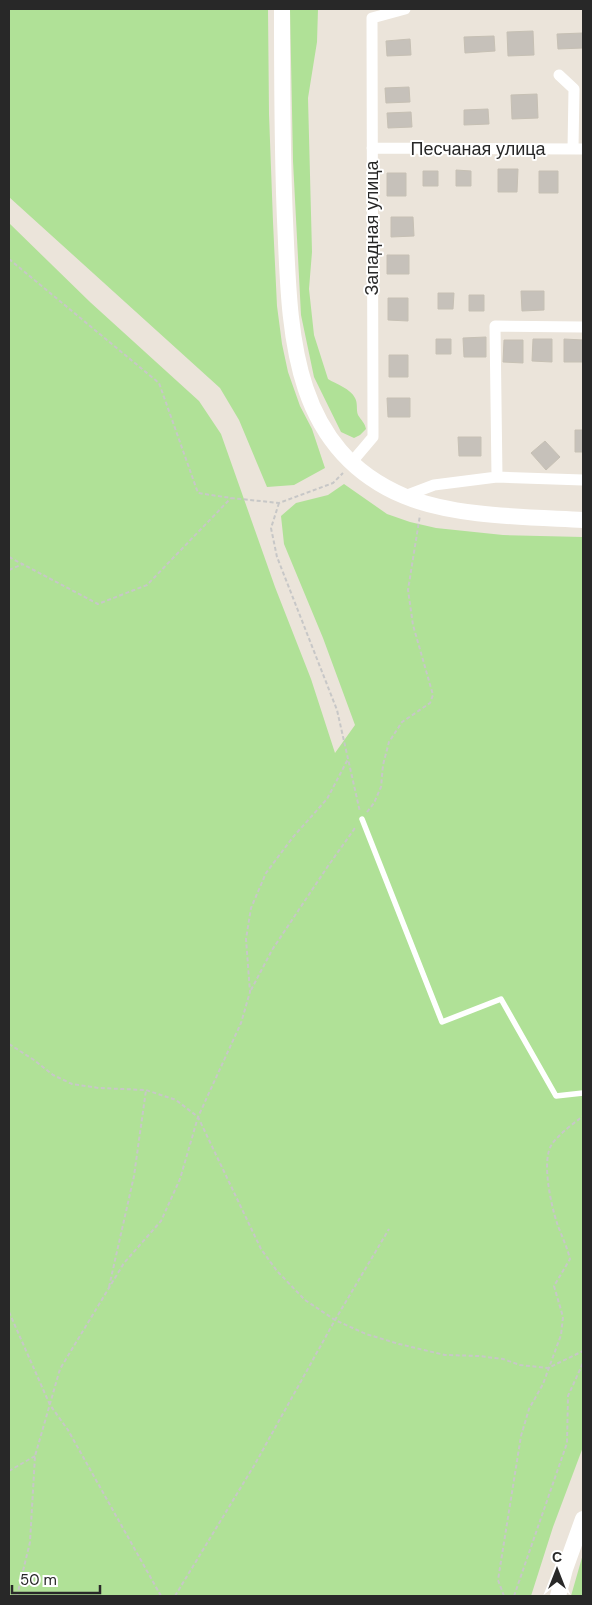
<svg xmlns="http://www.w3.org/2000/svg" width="592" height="1605" font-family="'DM Sans',sans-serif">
<rect width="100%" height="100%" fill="#ebe4da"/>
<path fill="#b0e197" d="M9,9h259l1,105 4,108 4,84 5,38 6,28 12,34 12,23 13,39 -31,17 -27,2 -28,-67 -19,-32 -211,-191z
M290,9h28l-1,33 -9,56 4,154 -3,37 5,46 14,44c8,5 23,10 27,19 3,5 1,12 3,17 3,5 7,8 8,14l-6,6 -6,3 -13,-6 -27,-55 -13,-62 -8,-154z
M9,223l81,79 109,99 22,33 54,153 36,92 24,74 20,-28 -32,-87 -39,-94 -3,-28 15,-13 32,-8 16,-11 43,30 23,8 26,6 67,7 80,2v910l-30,80 -22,69h-522z
M583,1554v42h-12z"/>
<path fill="#c6c1ba" stroke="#c6c0b4" d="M533,31l1,24 -26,1 -1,-24z
M583,33v15l-25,1 -1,-15z
M494,36l1,15 -30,2 -1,-16z
M410,39l1,16 -24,1 -1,-15z
M409,87l1,15 -24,1 -1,-15z
M537,94l1,24 -26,1 -1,-24z
M488,109l1,15 -25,1v-15z
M411,112l1,15 -24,1 -1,-15z
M498,169h20l-1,23h-19z
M456,170l15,1v15h-15z
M423,171h15v15h-15z
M539,171h19v22h-19z
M387,173h19v23h-19z
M391,217h22l1,19 -23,1z
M387,255h22v19h-22z
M521,291h23v19l-22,1z
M438,293h16l-1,16h-15z
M469,295h15v16h-15z
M388,298h20v23l-20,-1z
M486,337v20h-22l-1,-19z
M436,339h15v15h-15z
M533,339h19v23l-20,-1z
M564,339l19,1v22h-19z
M504,340h19v23l-20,-1z
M389,355h19v22h-19z
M387,398h23v19h-22z
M575,430h8v22h-8z
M458,437h23v19h-22z
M545,441l15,16 -14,13 -15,-17z"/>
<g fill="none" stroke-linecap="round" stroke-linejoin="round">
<path stroke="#c7c7c7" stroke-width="2" stroke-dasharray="4 2.5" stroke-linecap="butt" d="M9,259l150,124 39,110 33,5 48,5 54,-20 10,-10
M279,503l-8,25 6,29 60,153 23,102
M9,557l89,47 49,-19 84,-87
M9,570l14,-6
M367,812l7,-9 7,-16 2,-22 6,-23 13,-20 28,-19 3,-8 -20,-70 -5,-35 12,-75
M251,990l21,-40 56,-84 27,-38
M9,1044l25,16 19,15 19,9 27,4 47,2 30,10 22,17 63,132 16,22 28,29 30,20 31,14 33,10 46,11 34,1 24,3 17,6 28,3 35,-17
M109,1287l25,-111 12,-86
M9,1312l41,93 18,25 93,166
M9,1471l26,-15
M17,1596l13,-54 5,-86 25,-87 64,-106 37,-42 19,-42 18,-62 43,-94 9,-31 -4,-53 5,-31 15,-35 27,-36 34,-38 21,-40
M175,1596l80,-132 80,-144 54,-91
M504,1596l-6,-16 23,-144 8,-27 14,-25 18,-49 2,-18 -9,-31 16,-27c-3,-13 -9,-24 -13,-36 -6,-18 -16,-63 -5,-79 8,-11 21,-20 31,-28
M514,1596l53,-153 1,-47 15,-33"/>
<path stroke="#fff" stroke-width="5.5" d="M362,819l80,203 59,-23 55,97 27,-3"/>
<path stroke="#fff" stroke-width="11" d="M559,75l15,14 -1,60
M372,148l211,1
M351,463l22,-26 -1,-419 33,-9
M497,477l86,3
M405,496l29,-11 63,-8 -2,-151 88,1"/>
<path stroke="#fff" stroke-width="16" d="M282,9c0,70 0,141 3,211 5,107 3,227 119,276 50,21 125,21 179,24
M558,1596l7,-27 18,-50"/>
</g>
<g text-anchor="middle" stroke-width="4" stroke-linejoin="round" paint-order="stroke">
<g font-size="18" fill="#282828" stroke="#fff">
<text x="478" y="155">Песчаная улица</text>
<text transform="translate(372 228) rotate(-90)" y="6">Западная улица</text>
</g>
</g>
<rect width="592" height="1605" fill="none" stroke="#282828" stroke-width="20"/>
<g transform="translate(557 1570)" stroke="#ffffff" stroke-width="4" paint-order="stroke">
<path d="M0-4L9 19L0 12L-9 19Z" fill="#282828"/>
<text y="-8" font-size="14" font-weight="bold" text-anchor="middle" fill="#282828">С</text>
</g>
<path d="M12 1585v8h88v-8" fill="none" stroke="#282828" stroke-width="2.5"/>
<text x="20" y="1585" font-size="15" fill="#282828" stroke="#ffffff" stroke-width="4" paint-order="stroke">50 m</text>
</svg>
